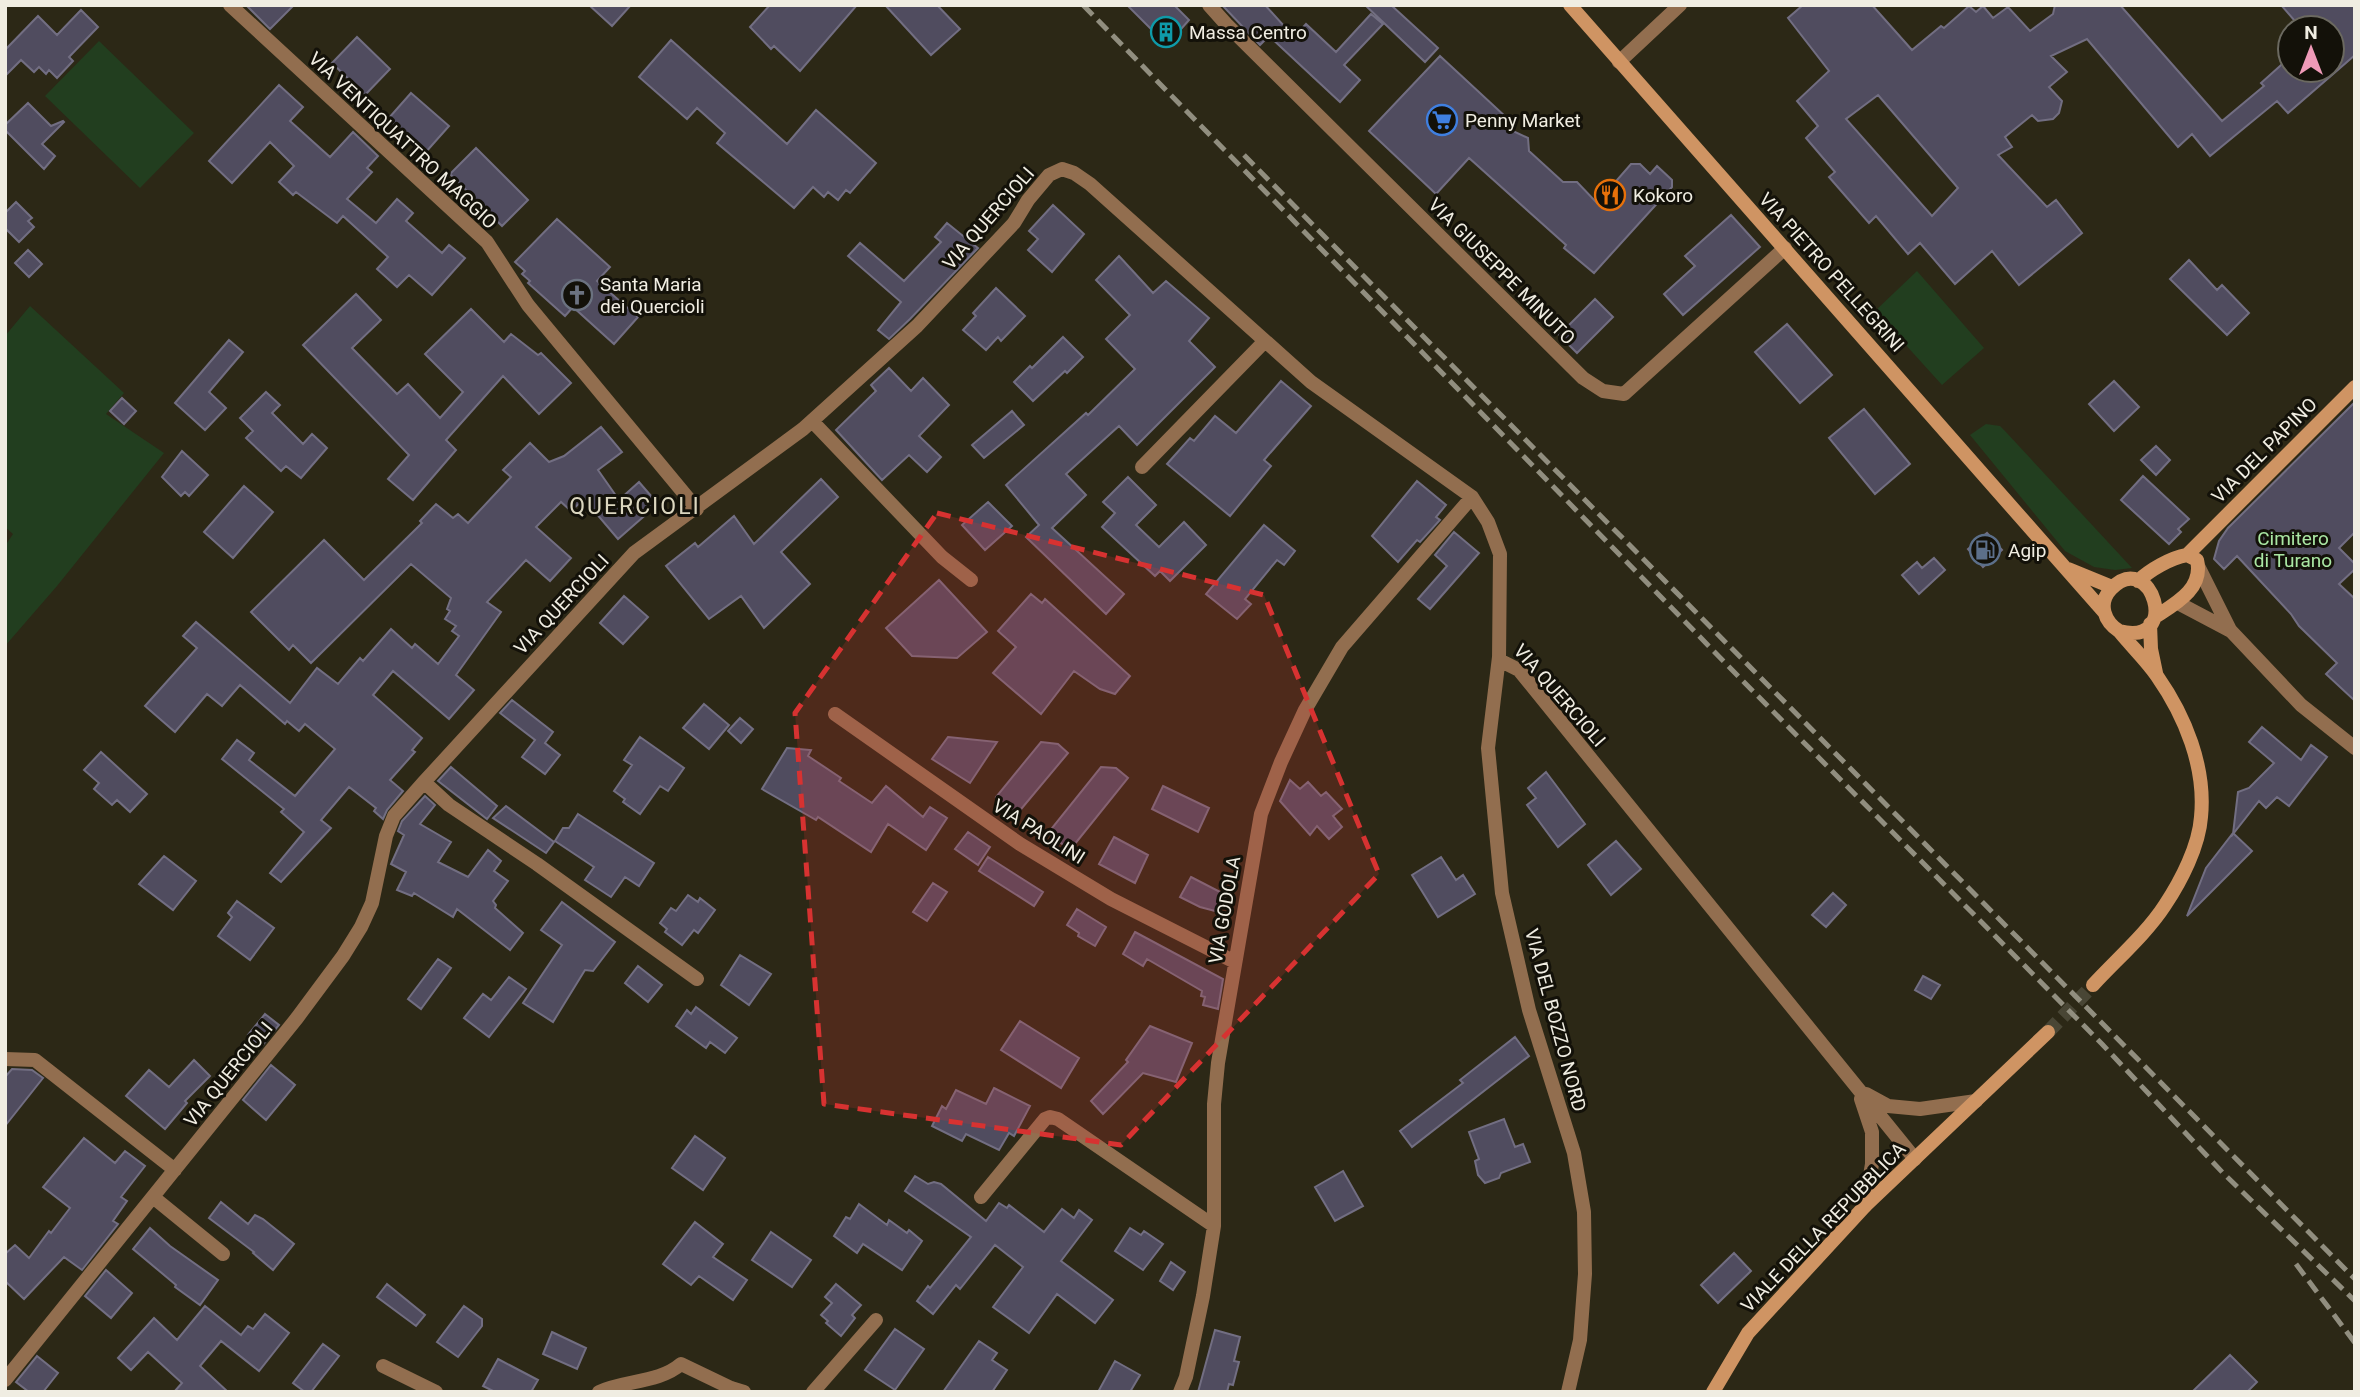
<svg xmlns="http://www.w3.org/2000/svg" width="2360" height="1397" font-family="Roboto,sans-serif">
<rect width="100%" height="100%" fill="#2c2816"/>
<path fill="#223e1f" d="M99,41l95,92 -54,55 -95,-92z
M1917,271l67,77 -42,37 -67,-74z
M30,306l94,87 -18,21 58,39 -107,133 -52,60v-100l8,-12 -8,-7v-191z
M1986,424l14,2 5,5 127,137 -17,2 -21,-3 -29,-16 -95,-116z"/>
<path fill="#504c5f" stroke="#726e82" stroke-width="2" fill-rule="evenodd" d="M246,5h48l-24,24z
M589,5h42l-19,21z
M770,5h87l-57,66 -26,-25 -3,3 -21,-22z
M885,5h52l23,24 -29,26z
M1127,5h47l15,15 -22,25z
M1222,5h43l29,32 12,-13 30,28 35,-38 12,10 -39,41 16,15 -20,22 -71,-66 -9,9z
M1365,5h26l47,43 -13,14z
M1803,5h69l40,45 29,-24 3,2 25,-22 7,6 7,-6 10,12 15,-11 22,24 23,-17 2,-9h65l102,116 42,-35 -3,-3 29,-26v13h42v-42h-31l-20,-23h74v50l-67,58 -11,-12 -67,55 -18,-22 -14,13 -91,-108 -36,17 16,16 -18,15 13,14 -3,12 -6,6 -15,2 -6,-6 -27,22 7,10 -14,8 49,52 9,-7 26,33 -63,52 -27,-34 -37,33 -35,-41 -12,11 -32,-38 -7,7 -40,-46 6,-5 -29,-34 12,-12 -21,-25 32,-30 -41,-53zM1878,95l80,93 -26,28 -86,-97z
M81,10l17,17 -29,30 4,4 -16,17 -8,-8 -3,4 -7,-7 -5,5 -13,-12 -16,16v-26l33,-34 19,19z
M357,37l33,32 -25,26 -33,-32z
M671,40l116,104 29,-34 60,53 -26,30 -4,-3 -8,10 -10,-8 -4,5 -11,-10 -19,21 -77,-65 8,-10 -28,-25 -10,11 -48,-42z
M1440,56l67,62 -7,7 28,13 1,13 34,31h14l20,21 34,-39h9l10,10 7,-8 15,14v7l-78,86 -30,-25 2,-3 -97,-87 -33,36 -67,-63z
M279,85l24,22 -13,14 40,36 23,-25 25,24 -11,12 5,4 -25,27 29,24 21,-24 16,14 -7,8 36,32 7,-8 16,13 -33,37 -23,-20 -12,12 -20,-18 11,-12 -45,-41 -6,7 -41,-31 -3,3 -14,-13 15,-16 -24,-24 -38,41 -23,-22z
M411,93l38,33 -24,27 -37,-34z
M28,103l23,23 12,-5 1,1 -22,22 13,12 -11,13 -39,-39v-5z
M476,148l52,52 -26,26 -52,-52z
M16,202l16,16 -4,3 6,6 -15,15 -14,-14v-15z
M1053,205l31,29 -32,38 -24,-22 10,-11 -9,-8z
M1731,215l29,32 -77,68 -19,-21 31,-28 -10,-10z
M557,219l53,48 -13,14 41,36 -24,27 -41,-37 -8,9 -37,-33 2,-2 -8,-7 3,-3 -10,-9z
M947,223l31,25 -68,71 -21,20 -11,-9 23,-28 -53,-46 12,-13 44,38 37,-39 -6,-5z
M28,250l14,14 -13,13 -14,-14z
M1119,256l34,37 13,-12 43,37 -20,23 26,26 -78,78 -18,-19 -53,48 20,21 -34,33 72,66 -18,20 -80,-77 13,-12 -33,-40 80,-72 2,2 47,-46 -29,-30 24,-24 -34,-35z
M2189,260l28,30 5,-5 27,28 -22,22 -57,-56z
M996,288l29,28 -24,25 -3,-4 -12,13 -23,-20 13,-14 -3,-3z
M356,294l25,26 -29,28 45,46 11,-10 32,34 23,-26 -38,-38 46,-45 33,33 7,-8 27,21 3,-2 30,30 -32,31 -36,-38 -57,64 10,10 -43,50 -25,-21 21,-24 -106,-110z
M1595,299l18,18 -36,36 -18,-18z
M1787,324l45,51 -32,28 -45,-51z
M1063,337l20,20 -16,16 -2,-2 -32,30 -19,-19 16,-16 2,2z
M229,340l14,12 -34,40 17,16 -21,22 -30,-27z
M889,368l22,23 12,-13 26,27 -30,31 22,21 -14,15 -18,-17 -27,25 -46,-50 40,-39 -5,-6z
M1281,381l30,25 -47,54 7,6 -41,50 -63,-52 23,-26 4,3 21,-25 21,17z
M2114,381l25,26 -25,24 -25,-27z
M266,392l14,13 -8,8 31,31 9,-10 15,14 -26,30 -15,-12 -5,5 -35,-33 7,-7 -13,-13z
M122,398l14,13 -12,13 -14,-13z
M2355,402v130l-16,16 16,16v5l-16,15 16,15v102l-29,-27 11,-11 -38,-37 -8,-12 -54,-58 -13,13 -10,-10 5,-18 9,-13z
M1864,409l46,55 -35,30 -46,-56z
M1012,411l12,14 -40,33 -12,-13z
M601,427l21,25 -24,18 21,30 20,-18 19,22 -40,35 -34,-40 -13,12 -10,-9 -25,25 35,31 -21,23 -24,-21 -39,42 14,10 -45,63 18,15 -25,29 -56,-48 -20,24 49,43 -10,12 3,2 -25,28 13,11 -16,19 -4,9 -9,-8 2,-3 -27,-21 -28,33 10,8 -50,54 -11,-9 34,-41 -23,-20 3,-3 -62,-50 15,-19 17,13 -5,7 46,36 40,-47 -30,-25 -6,7 -12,-10 -2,3 -45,-39 -18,21 -15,-12 -32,38 -30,-26 52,-58 -14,-12 13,-14 94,81 27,-35 21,16 22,-26 3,3 28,-32 21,19 3,-4 23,20 21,-28 -7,-5 4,-5 -11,-7 5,-8 -3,-2 4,-11 -40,-34 -100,99 -18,-18 -4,5 -38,-38 73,-72 40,40 58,-57 -2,-2 16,-17 17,14 5,-4 10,9 43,-46 -8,-7 27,-27 19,19 15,-6z
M2156,446l14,14 -14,15 -15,-15z
M182,451l26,24 -19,21 -4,-4 -4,4 -19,-19z
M2143,476l46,43 -11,10 3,3 -12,12 -48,-44z
M1128,477l28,28 -20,20 23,22 25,-25 22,23 -36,36 -10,-10 -5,5 -53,-49 13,-14 -12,-11z
M821,479l17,18 -57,55 29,32 -46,44 -23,-32 -32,23 -43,-53 29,-23 3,4 36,-31 20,28z
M1417,481l29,24 -10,12 4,3 -20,22 -3,-2 -19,22 -26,-26z
M244,486l29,26 -40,46 -29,-26z
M988,502l24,24 -27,24 -23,-25z
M1264,525l31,26 -11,14 -7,-5 -32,39 6,5 -14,15 -31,-25z
M1454,532l25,21 -49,56 -12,-10 29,-33 -12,-11z
M1987,533l15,17 -19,17 -15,-18z
M1934,558l11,12 -26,24 -17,-19 15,-13 5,6z
M939,580l48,52 -30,26 -45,-2 -26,-28z
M1031,594l11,9 3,-4 85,77 -15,18 -15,-5 -26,-18 -33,43 -48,-41 23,-26 -18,-16z
M624,596l24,21 -25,27 -23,-21z
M512,700l41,32 -8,11 15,12 -15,19 -23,-17 13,-17 -35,-27z
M704,704l25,21 -20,24 -26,-21z
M740,718l13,11 -12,14 -13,-12z
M2262,727l39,33 10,-15 16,12 -38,49 -12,-9 -11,11 -7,-7 -26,33 5,-42 11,-4 25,-25 -25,-21z
M640,737l44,31 -16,23 -8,-5 -20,28 -17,-12 2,-3 -11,-8 18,-26 -8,-5z
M948,737l49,5 -27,41 -38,-24z
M1041,742l17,2 10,9 -51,61 -21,-17z
M787,748l24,2 -3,6 33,22 -2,3 33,22 14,-17 37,31 7,-10 17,11 -21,32 -38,-26 -17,28 -53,-35 -2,3 -54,-31z
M101,752l46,42 -17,18 -13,-12 -5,5 -18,-16 5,-6 -15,-13z
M451,767l46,39 -10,13 -49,-38z
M1101,767l15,1 12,10 -58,72 -22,-17z
M1546,772l39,52 -27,23 -31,-42 9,-7 -8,-10z
M1290,780l10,9 8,-7 13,14 5,-4 16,17 -9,7 9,11 -13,12 -12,-13 -7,9 -30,-34z
M1163,786l46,22 -11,24 -46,-23z
M425,796l10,9 -15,19 31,18 -13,20 30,15 20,-27 13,11 -7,10 14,10 -15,20 3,4 -1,3 28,25 -13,17 -53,-41 -4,8 -39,-24 -2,3 -15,-6 9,-18 -15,-8 13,-29 -6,-4 4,-10z
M506,806l48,36 -8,11 -53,-35z
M578,814l76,49 -15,23 -14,-9 -14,20 -26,-17 9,-13 -39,-26 8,-13h6z
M968,832l22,15 -12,18 -23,-16z
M2233,833l19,18 -65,65 19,-48z
M1114,837l34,18 -13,28 -36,-19z
M1616,841l25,28 -30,26 -23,-30z
M164,856l32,25 -23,29 -34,-26z
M988,857l55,35 -9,14 -55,-35z
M1441,857l15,23 7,-5 12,19 -37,23 -26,-42z
M1191,877l35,18 -7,17 -19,-5 -20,-10z
M933,883l14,9 -20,29 -14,-9z
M1833,893l13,12 -20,22 -14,-12z
M688,895l10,7 2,-4 15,12 -17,23 -4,-3 -12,15 -17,-13 2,-3 -7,-6 11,-15 5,3z
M237,901l37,27 -24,32 -32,-24 14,-19 -4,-4z
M562,902l53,40 -22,29 -8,-1 -32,52 -30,-19 39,-58 -21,-15z
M1077,909l29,18 -11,19 -17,-10 1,-3 -12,-8z
M1135,932l88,47 -5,30 -15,-4 2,-8 -4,-1 1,-5 -55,-32 -4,7 -20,-12z
M740,955l31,19 -22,31 -28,-20z
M438,959l13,9 -30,41 -13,-10z
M638,966l24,19 -14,17 -23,-19z
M1923,976l17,9 -9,14 -16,-9z
M509,977l17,12 -37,48 -25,-19 19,-24 8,6z
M696,1007l41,31 -12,15 -15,-11 -4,6 -30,-22 11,-16 4,4z
M265,1014l14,11 -18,22 -13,-12z
M1020,1021l59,37 -18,30 -60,-38z
M1150,1026l42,17 -16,39 -33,-9 -40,41 -12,-13 37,-39 -2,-2z
M1515,1037l14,19 -117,91 -12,-16 63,-48 -3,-3z
M194,1060l16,16 -25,25 2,2 -22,26 -39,-33 23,-26 20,17z
M271,1065l24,20 -29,35 -23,-20z
M12,1069l20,1 11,8 -38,48v-49z
M994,1088l36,18 -16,30 -5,-3 -10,17 -33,-16 -4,7 -30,-15 10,-20 4,3 10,-19 30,14z
M1504,1119l11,28 8,-3 7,18 -29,11 -2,5 -14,5 -7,-8 -3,-14 4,-2 -10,-27z
M695,1136l30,22 -22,32 -31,-22z
M84,1138l31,25 10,-12 20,15 -24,31 6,4 -14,20 5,3 -36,46 -18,-13 -40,42 -19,-18v-27l10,-9 14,13 20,-27 2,2 19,-25 -27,-21z
M1343,1171l20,35 -28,15 -20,-34z
M915,1176l13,8 6,-2 7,2 45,37 13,-18 8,5 2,-3 35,27 18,-23 12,9 5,-8 13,10 -31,41 52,39 -18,23 -38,-29 -28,39 -36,-26 30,-40 -28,-22 -35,44 -4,-4 -23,29 -16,-13 11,-15 2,2 41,-51 -66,-46z
M221,1202l27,22 7,-9 8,4 31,25 -21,26 -20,-17 1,-1 -45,-34z
M859,1204l28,21 2,-5 18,13 2,-3 13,11 -20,29 -39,-26 -6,9 -23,-17 12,-19 4,2z
M695,1222l28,22 -10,13 34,23 -14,20 -34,-24 -8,9 -28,-21z
M150,1228l20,18 48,34 -18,25 -25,-18 1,-2 -43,-36z
M1130,1228l11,7 3,-4 19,13 -20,26 -28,-19z
M771,1232l40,28 -19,27 -40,-27z
M1734,1253l17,18 -33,32 -17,-18z
M1171,1262l14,10 -12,18 -13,-9z
M106,1270l26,23 -21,25 -26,-22z
M387,1284l38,31 -9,11 -39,-29z
M836,1284l25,21 -9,10 3,3 -14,18 -15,-13 2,-2 -7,-6 11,-12 -7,-6z
M205,1306l36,29 7,-9 5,3 12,-15 24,19 -30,38 -38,-30 -21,25 28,26h-54l8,-9 -34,-31 -17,18 -13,-12 36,-40 23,22z
M464,1306l18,13v7l-24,31 -21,-15z
M895,1329l29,20 -29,41 -30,-20z
M1215,1330l25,7 -6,24 5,1 -6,23 -4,-1 -2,8h-29z
M552,1332l34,16 -9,21 -34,-15z
M979,1341l18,12 -5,7 15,10 -15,22h-49z
M323,1344l16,12 -28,36h-6l-12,-9z
M2230,1355l27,27 -10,10h-55z
M37,1356l21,17 -15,19h-14l-13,-10z
M498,1359l40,21 -7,12h-36l-12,-6z
M1115,1361l25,14 -10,17h-32z"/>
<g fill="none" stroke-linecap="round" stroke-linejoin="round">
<path stroke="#494635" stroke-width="14" stroke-dasharray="14 7" stroke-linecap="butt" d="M2048,1032l45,-47"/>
<path stroke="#926e4f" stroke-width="14" d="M230,5l257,237 41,63 169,204
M1209,5l17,19 357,354 20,13 21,3 161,-146
M1619,62l61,-57
M812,421l130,136 29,23
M1142,467l123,-126
M2199,568l31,62
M2178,603l53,28 70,74 54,43
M1499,657l-11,91 14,145 27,117 45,143 10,59 1,62 -5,66 -12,52
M835,714l185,130 91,55 124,63
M424,782l25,23 88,59 160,115
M5,1059l30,1 140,110
M1866,1094l22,12 32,3 56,-8
M1861,1099l11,33v32l-7,42
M153,1197l70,57
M981,1197l64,-78 5,-2 8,2 156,107
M383,1366l53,26
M5,1380l292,-362 46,-62 18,-29 11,-24 14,-67 8,-20 30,-34 210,-229 169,-124 114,-103 97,-103 14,-23 21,-25 13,-6 12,4 16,11 221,198 161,115 16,25 12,32 -1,106 20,10 396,489
M599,1392c26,-12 60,-9 82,-28l50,24 13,4
M813,1392l63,-72
M1180,1392l6,-15 17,-81 11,-70v-122l4,-41 43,-249 20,-52 24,-52 37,-63 130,-150"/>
<path stroke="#cf9463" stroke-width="14" d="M1570,5l534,607
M2068,569l44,18
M2138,581c12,-11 32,-23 49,-26l168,-168
M2155,617c20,-13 49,-28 42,-57l-10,-5
M2150,624l1,25 5,24
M2093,985c23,-25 54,-52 72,-80 16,-24 34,-59 36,-88 5,-50 -16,-101 -44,-141 -11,-16 -26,-30 -38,-45 -14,-9 -22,-27 -8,-42 40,-42 72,59 8,42
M1713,1392l35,-59 117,-127 183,-174"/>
<path stroke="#918e7f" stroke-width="5" stroke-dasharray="14 7" stroke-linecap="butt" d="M1083,5l658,674 361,365 121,129 132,128
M1244,155l1111,1124
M2296,1264l59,79"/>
</g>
<path fill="#d73231" fill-opacity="0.2" stroke="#d73231" stroke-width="5" stroke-dasharray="14 9" stroke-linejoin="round" d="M937,513l327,82 115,279 -258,271 -297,-41 -29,-391z"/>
<defs>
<g id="building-ring" transform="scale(1.575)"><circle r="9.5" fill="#131109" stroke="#0f9aa8" stroke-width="1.5"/><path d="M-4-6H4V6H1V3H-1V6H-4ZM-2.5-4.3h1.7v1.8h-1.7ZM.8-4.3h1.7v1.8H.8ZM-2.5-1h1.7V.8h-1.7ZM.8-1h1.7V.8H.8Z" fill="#0f9aa8"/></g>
<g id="supermarket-ring" transform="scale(1.575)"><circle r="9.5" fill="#131109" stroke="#3f7fe0" stroke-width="1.5"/><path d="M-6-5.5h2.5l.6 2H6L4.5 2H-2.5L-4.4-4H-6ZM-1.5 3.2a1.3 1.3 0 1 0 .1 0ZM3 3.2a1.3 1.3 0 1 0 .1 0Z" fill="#3f7fe0"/></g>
<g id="restaurant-ring" transform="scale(1.575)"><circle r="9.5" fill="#131109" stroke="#e8710a" stroke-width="1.5"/><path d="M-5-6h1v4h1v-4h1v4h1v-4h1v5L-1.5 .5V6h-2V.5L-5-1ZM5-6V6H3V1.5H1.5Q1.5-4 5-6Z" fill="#e8710a"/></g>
<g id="church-ring" transform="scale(1.575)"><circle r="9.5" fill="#131109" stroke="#6b7280" stroke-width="1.5"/><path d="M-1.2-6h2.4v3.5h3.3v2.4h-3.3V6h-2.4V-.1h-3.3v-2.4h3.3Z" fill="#6b7280"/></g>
<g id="fuel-ring" transform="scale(1.575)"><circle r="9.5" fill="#131109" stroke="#5c6f8a" stroke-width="1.5"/><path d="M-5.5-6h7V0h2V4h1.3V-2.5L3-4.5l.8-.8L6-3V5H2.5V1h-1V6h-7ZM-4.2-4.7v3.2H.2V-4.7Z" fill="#5c6f8a"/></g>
</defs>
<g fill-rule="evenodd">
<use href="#building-ring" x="1166" y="32"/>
<use href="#supermarket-ring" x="1442" y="120"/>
<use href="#restaurant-ring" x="1610" y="195"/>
<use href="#church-ring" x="577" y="295"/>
<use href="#fuel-ring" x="1985" y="550"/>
</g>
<g text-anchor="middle" stroke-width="6" stroke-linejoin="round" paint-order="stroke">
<g font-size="19" fill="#f0ede2" stroke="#131109" text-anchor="start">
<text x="1189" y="39">Massa Centro</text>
<text x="1465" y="127">Penny Market</text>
<text x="1633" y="202">Kokoro</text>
<text x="600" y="291">Santa Maria<tspan x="600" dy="22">dei Quercioli</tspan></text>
<text x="2008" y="557">Agip</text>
</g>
<g font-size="19" fill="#f0ede2" stroke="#131109">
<text transform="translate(403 140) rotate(43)" y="7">VIA VENTIQUATTRO MAGGIO</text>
<text transform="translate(988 218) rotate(-49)" y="7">VIA QUERCIOLI</text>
<text transform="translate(1502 271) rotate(45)" y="7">VIA GIUSEPPE MINUTO</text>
<text transform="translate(1832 272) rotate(48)" y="7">VIA PIETRO PELLEGRINI</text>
<text transform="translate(2264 450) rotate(-45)" y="7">VIA DEL PAPINO</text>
<text transform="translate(561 604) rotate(-47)" y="7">VIA QUERCIOLI</text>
<text transform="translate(1560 695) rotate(49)" y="7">VIA QUERCIOLI</text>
<text transform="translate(1039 831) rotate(32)" y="7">VIA PAOLINI</text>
<text transform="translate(1224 910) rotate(-80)" y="7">VIA GODOLA</text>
<text transform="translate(1556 1020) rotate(75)" y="7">VIA DEL BOZZO NORD</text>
<text transform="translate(228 1074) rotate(-51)" y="7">VIA QUERCIOLI</text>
<text transform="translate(1823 1227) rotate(-46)" y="7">VIALE DELLA REPUBBLICA</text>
</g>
<g font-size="19" fill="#aae7a3" stroke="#131109">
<text x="2293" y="545">Cimitero<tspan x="2293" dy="22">di Turano</tspan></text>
</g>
<g font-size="23" letter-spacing="2" fill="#dbd6bf" stroke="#131109">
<text x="635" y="514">QUERCIOLI</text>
</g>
</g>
<rect width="2360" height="1397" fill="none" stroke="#f0ede2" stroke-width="14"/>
<g transform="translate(2311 49)"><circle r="33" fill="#131109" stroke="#6b6960" stroke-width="2"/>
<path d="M0-5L12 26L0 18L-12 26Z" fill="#ef9ab8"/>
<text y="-10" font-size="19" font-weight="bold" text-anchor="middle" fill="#f0ede2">N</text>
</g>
</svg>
